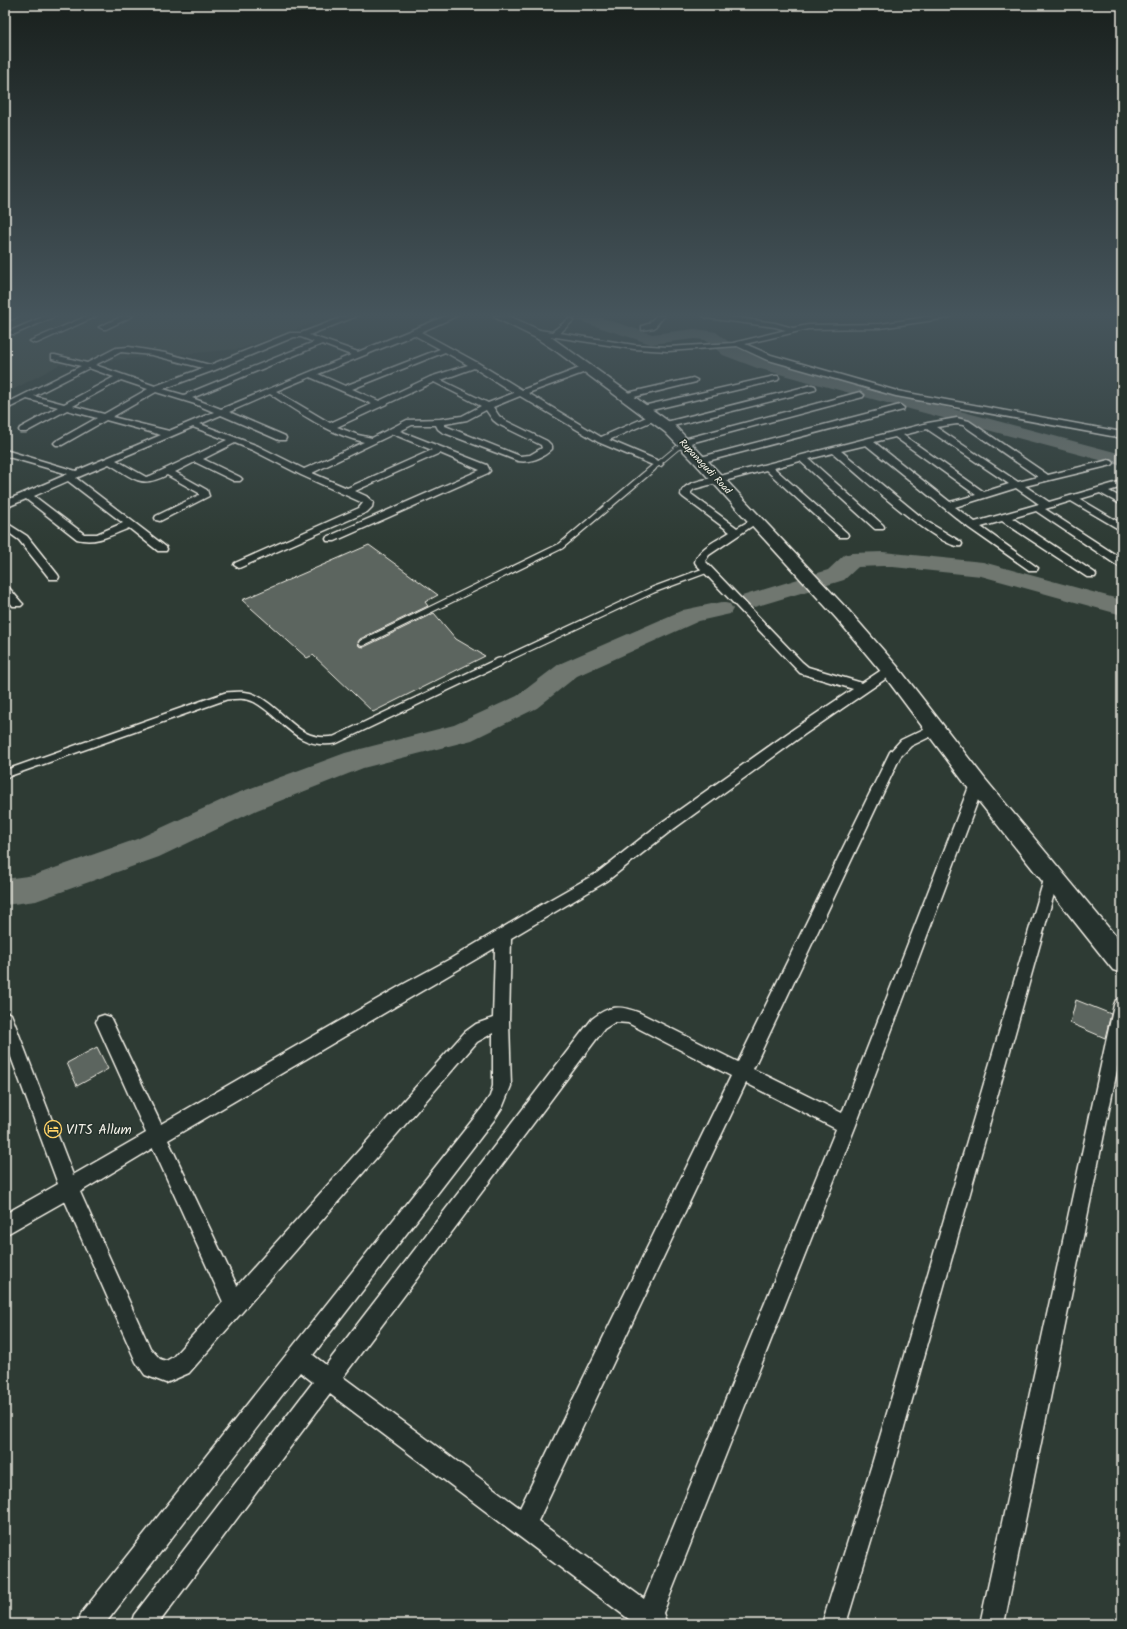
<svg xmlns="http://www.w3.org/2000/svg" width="1127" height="1629" font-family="Kalam,sans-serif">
<rect width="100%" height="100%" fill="#2e3b34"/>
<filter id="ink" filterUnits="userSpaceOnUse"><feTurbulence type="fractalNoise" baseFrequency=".025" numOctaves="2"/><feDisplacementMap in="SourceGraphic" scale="8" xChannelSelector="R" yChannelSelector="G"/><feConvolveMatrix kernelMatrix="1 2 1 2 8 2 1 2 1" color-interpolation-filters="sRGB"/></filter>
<g filter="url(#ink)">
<path fill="#3c4841" d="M5,316h328l-93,33 -181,16 -54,29z"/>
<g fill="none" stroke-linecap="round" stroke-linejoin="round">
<path fill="#6f7770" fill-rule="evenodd" d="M571,316h25l56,18 43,-5 15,2 6,1 19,15 34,13 353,94v12l-365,-98 -34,-13 -18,-15 -10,-1 -44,5 -78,-25z
M883,552l100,10 139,38v15l-141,-39 -98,-10 -25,1 -14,13 -93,28 -9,-2 -3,-5 3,-5 86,-26 16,-15 8,-2z
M721,602l9,2 3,5 -3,5 -31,7 -122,55 -40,32 -65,32 -109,28 -106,42 -98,47 -123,44 -31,4v-26l30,-4 102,-36 98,-45 110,-41 109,-28 63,-29 42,-32 124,-54z"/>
</g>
<path fill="#5c655e" stroke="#f4f1e8" d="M369,545l69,50 -13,7 3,4 -68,33 -2,3 1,4 5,1 70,-34 22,26 29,17 -112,56 -60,-57 -6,3 -65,-58z
M1076,1000l35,14 -6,24 -35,-15z
M97,1047l11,22 -31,17 -10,-23z"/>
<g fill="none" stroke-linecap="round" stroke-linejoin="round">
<g stroke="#f4f1e8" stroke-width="6">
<path id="lane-far2" d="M652,469l25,-21 8,-3"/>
</g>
<g stroke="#f4f1e8" stroke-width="8">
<path id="lane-far1" d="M362,643l199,-97 92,-78
M497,663l156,-73 54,-20"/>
</g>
<g stroke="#f4f1e8" stroke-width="10">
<path id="lane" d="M5,774l221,-78c10,-1 21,-2 30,3 30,16 39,47 79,41l164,-78"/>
</g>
<g stroke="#f4f1e8" stroke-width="3">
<path id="street" d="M8,316h11l-14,6v-5z
M45,316h11l-41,18h-6l-1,-2z
M87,316h10l-60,27h-3l-4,-2z
M123,316h10l-27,13h-3l-4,-2z
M346,316h11l-48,19 49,17 88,-36h11l-36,16 57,31 44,27 63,-24h6v4l-63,23 73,44 50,-22h6l1,2 -1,2 -48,21 52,22 2,2 -2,2h-6l-57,-24 -78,-46 -27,11 6,9 5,4 43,21 5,5v3c-9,9 -22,14 -34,12l-76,-29 -4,-3 -2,-4h-24l-12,6 87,34 3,6 -2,2 -153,68h-8l-1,-2 1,-2 153,-67 -40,-17 -85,38 11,5 7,6 -1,5 -5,5 -128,56 -5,-3 1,-2 124,-55 4,-5 -62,-28 -49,-25 -17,-7 -32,16 37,18 2,2 -2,2h-6l-39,-19 -20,10 32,18 2,6 -49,25 -4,-1 -1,-2 1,-2 43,-21v-2l-32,-18c-28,14 -33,3 -58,-11l-33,14 90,69 1,2 -1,2h-8l-29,-23c-17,7 -33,16 -52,11l-51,-40 -21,9v-7l63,-27 -63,-18v-6l71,21 85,-36 -55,-15 -44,25h-6l-2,-2 2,-2 41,-23 -30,-8 -41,22h-6l-1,-2 1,-2 38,-21 -31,-8 -22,11v-6l76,-38 -29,-7v-4h3l32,8 29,-15 13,-1 36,6 45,12 80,-32h11zM414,335l26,14 -95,37 -27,-12zM294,337h7l13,5 -130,53 -21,-6 52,-19zM322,344l29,11 -130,54 -29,-11zM121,352l31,3 51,13 -48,18 -60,-21zM445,352l23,13 -38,12 -51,24 -27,-12zM89,368l25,9 -50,27 -30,-8zM474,368l40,25 -26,10 -47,-23zM310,377l62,27 -42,19 -54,-32zM121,380l27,9 -44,25 -31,-8zM434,382l47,24 -19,10 -22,3 -33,1 -35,18 -14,-3 -21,-8zM156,392l39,12 19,8 -45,19 -57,-14zM270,394c30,19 59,40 94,48l-60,27 -46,-23 -58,-22 21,-9 58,25h6l1,-2 -1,-2 -56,-24zM486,410l7,10 5,4 43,21 1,3 -12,7 -10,1 -75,-30v-2l22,-4zM193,427l34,13 -77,36 -4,1 -30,-17zM393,434l39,16 -85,38 -35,-15zM68,481l55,42 -26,11h-13l-50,-38z
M656,316h8l-10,12 -12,2v-4l6,-2z
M703,316h21l51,7 18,5 15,-3 72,-1 53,-8h19l-4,2 -68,10 -72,1 -63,15 26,11 126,36 225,41v6l-226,-42 -131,-37 -28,-13 -69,5 -34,-2 -104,-16 -1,-2 4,-2 19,3 18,-14 4,2 -14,13 74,12 34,2 65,-4 53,-13 -11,-3 -68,-9z
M775,376h3l1,2 -1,2 -135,32 -4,-3 4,-3z
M693,378l4,2 -1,2 -70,17 -4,-3 1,-2z
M812,385l3,1 1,2 -1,2 -150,38 -4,-3 1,-2z
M860,392l4,3 -1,2 -180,48 -5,-3 2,-2z
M900,405l4,3 -1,2 -203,53 -5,-3 2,-2z
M957,418l12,3 79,54 61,-15 3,1 2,2 -2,2 -87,21 24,16 73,-21v6l-13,4 13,7v7l-22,-12 -20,6 42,25v7l-51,-30 -26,8 77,50v8l-4,-1 -82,-55 -24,7 83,55 1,2 -1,2h-8l-85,-56 -21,6 57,41 -1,2h-8l-60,-42 -103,-83 -25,6 85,70 35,21 1,2 -1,2c-20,5 -109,-77 -128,-93l-24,6 74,66 1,2 -1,2h-8l-75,-68 -26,7 73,65 1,2 -1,2h-8l-73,-67 -72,19 -3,3v2l46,34 19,-11 5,3 -52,35 -4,6 97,101 6,5 54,16 24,-16h8l2,3 -2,3 -89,61 -137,99 -61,48 -96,57 -2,84 2,64 -8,20 -9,14 -181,235 13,10 266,-346c18,-14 27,-14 48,-6l98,49 152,-310 11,-12 29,-14 5,-1 5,1 1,3 -1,3 -29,14 -11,11 -147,312 89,44 128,-329 2,-3 5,-2 5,2 2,3 -128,341 -193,488 4,11h-33v-1l-304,-229 -172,230h-27l3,-9 179,-233 -13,-10 -195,252h-28l3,-9 402,-507 8,-12 3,-10v-53l-16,9 -288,331 -23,10 -21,-8 -9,-13 -71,-161 -60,34v-21l53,-30 -53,-143v-29l6,2 2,5 60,156 73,-42 -50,-111 2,-5 6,-2 6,2 51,107 241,-139 48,-26 89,-53 58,-33 61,-48 137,-97 58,-39 -53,-16 -104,-109 -1,-2c3,-14 23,-22 35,-30l-47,-35 -2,-2c0,-13 25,-15 35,-18l212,-54zM957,424l6,1 75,52 -20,5 -82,-55zM927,429l82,55 -25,8 -81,-57zM895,437l81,58 -26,7 -76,-60zM1016,488l23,16 -64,18 -20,-15zM495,948l-2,70 -17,6 -11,8 -228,254 -69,-146zM615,1022l13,1 103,53 -211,432 -177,-131 261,-348zM746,1083l90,46 -192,470 -106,-78zM153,1148l70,154 -50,55 -7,4 -6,-2 -10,-11 -70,-156z
M5,522l22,14 31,39 1,2 -1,2h-8l-31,-39 -14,-10z
M5,587l4,1 12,14 2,2 -2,2h-8l-8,-9z
M1052,870l5,2 2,4 -165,588 -48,160h-24l50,-160 173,-588 2,-4z
M1122,998v48l-118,578h-24l134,-619 2,-5z"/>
</g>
<g stroke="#f4f1e8" stroke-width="3">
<path id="primary" d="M494,316h15l35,16 131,94 174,185 48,55 88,113 137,165v29l-9,-3 -144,-181 -86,-115 -46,-55 -142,-156 -30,-31 -109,-81 -20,-13 -40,-20z"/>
</g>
<use href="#lane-far2" stroke="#26332d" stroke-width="4"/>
<use href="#lane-far1" stroke="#26332d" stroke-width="5.5"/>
<use href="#lane" stroke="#26332d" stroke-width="7"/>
<use href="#street" fill="#26332d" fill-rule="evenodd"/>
<use href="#primary" fill="#26332d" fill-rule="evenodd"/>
</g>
</g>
<linearGradient id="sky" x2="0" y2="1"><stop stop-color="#19201d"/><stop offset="0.58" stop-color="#46555c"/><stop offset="1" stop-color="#46555c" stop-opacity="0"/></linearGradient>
<rect width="1127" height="544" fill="url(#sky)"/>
<defs>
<g id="hotel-ring" transform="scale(0.9)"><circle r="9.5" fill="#26332d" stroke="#ffd166" stroke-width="1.5"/><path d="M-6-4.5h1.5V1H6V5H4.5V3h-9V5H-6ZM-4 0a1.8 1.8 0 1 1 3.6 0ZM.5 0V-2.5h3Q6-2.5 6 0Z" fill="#ffd166"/></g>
</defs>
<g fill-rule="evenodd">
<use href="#hotel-ring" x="53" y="1129"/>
</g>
<g text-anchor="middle" stroke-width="3" stroke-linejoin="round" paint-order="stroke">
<g font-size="10" fill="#f4f1e8" stroke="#26332d">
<text transform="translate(706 466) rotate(47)" y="4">Rupanagudi Road</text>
</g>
<g font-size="14" fill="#f4f1e8" stroke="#26332d" text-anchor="start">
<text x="66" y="1134">VITS Allum</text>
</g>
</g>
<rect width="1127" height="1629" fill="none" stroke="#26332d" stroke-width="20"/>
<rect x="10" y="10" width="1107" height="1609" fill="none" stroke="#f4f1e8" stroke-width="1.5" filter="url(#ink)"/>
</svg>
